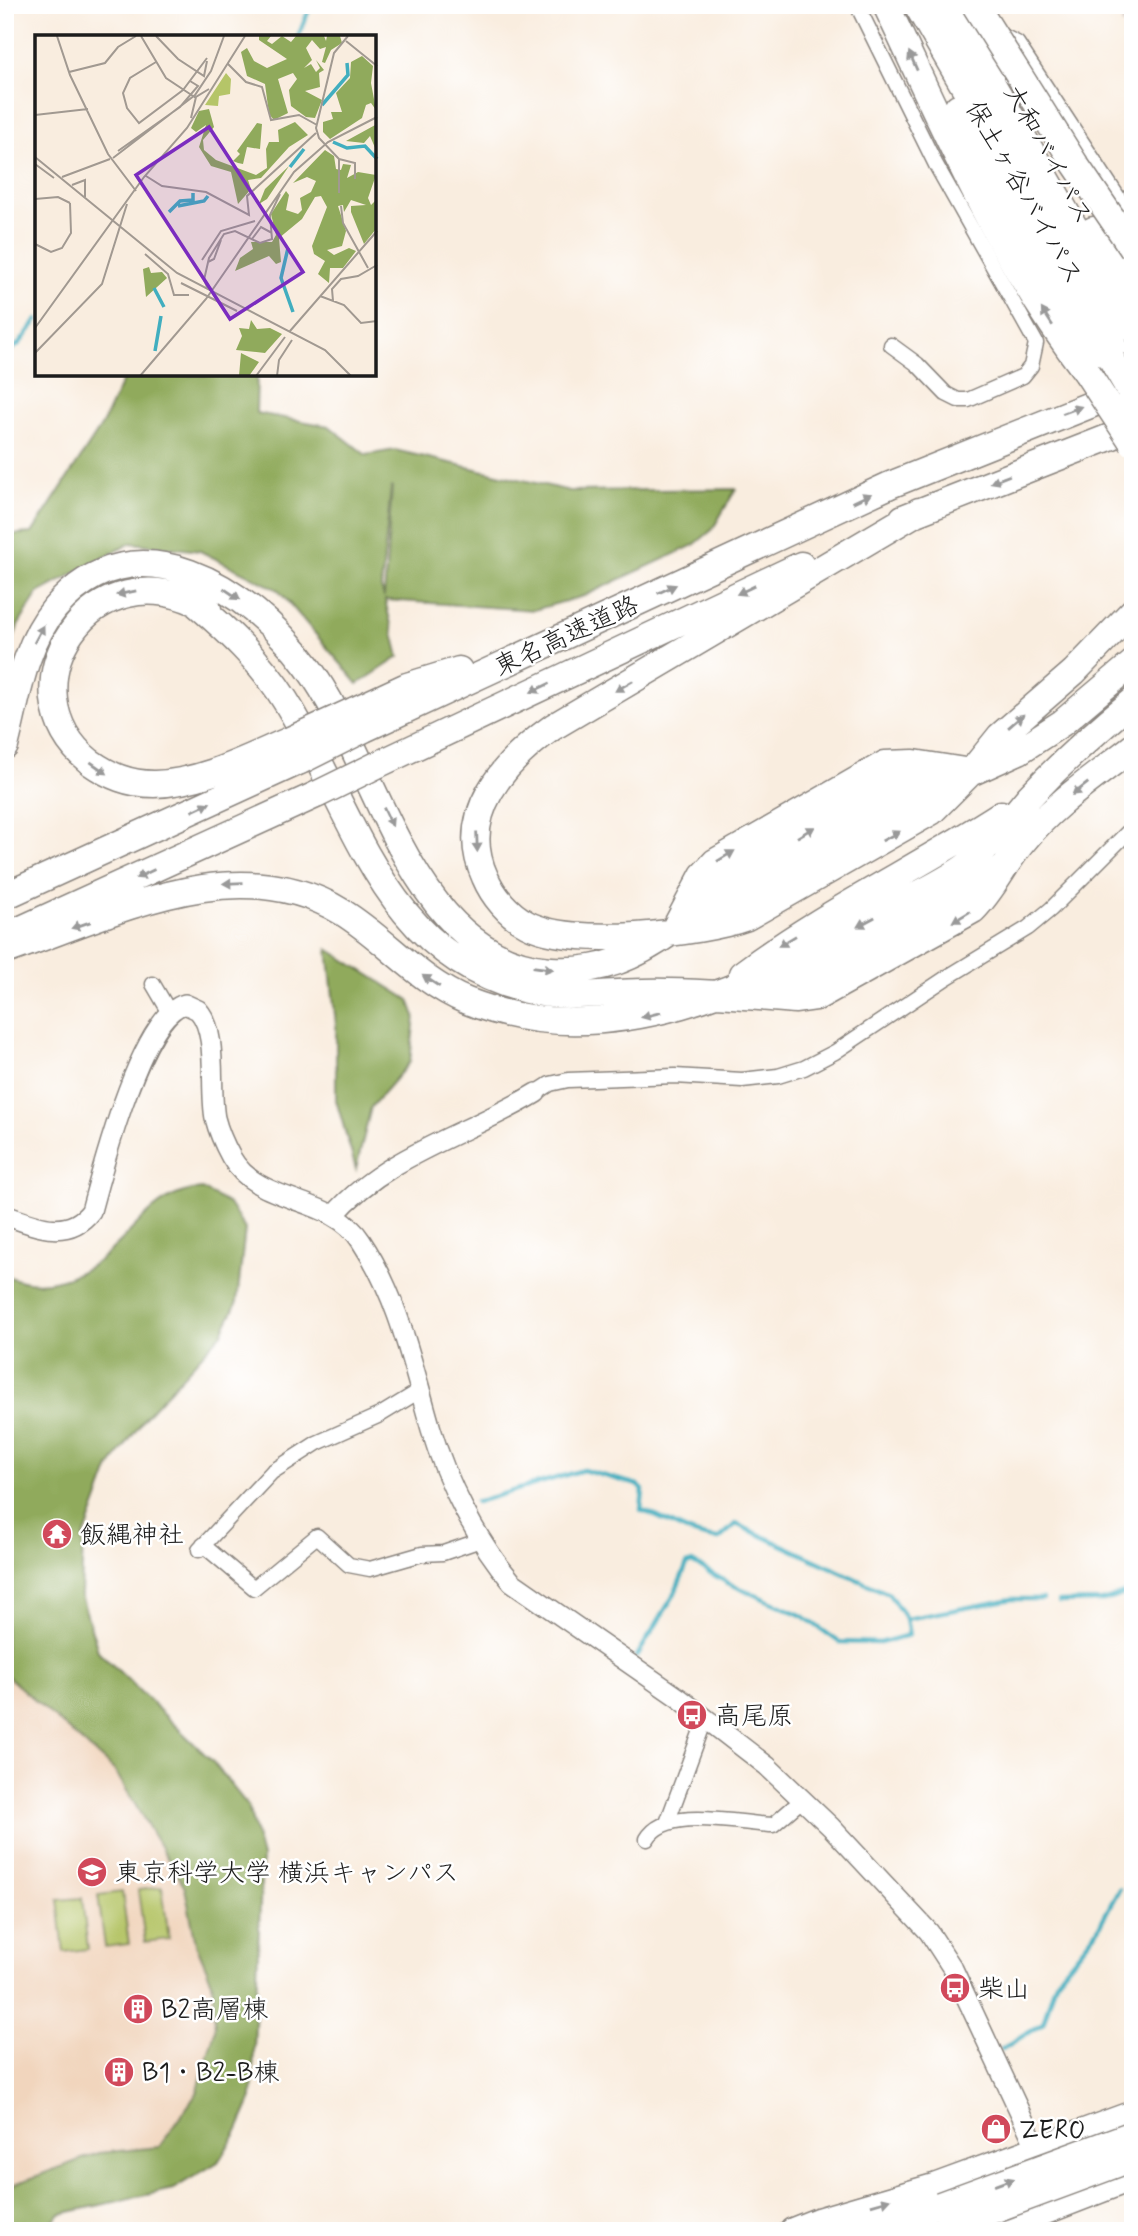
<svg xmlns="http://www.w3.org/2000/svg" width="1138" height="2236" font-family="Mynerve,'Klee One',sans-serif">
<rect width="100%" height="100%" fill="#fff"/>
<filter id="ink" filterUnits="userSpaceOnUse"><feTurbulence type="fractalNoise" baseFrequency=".0143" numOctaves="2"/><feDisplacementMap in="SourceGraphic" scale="14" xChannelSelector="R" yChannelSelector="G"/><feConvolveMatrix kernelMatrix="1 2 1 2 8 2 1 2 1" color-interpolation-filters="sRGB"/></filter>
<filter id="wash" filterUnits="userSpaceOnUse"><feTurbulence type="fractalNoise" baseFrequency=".00686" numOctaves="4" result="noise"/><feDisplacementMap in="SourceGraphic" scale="28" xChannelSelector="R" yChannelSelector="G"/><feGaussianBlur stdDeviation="1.57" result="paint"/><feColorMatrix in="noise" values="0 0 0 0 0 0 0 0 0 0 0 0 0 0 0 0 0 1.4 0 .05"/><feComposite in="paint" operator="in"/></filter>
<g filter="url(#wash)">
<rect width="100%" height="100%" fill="#f9eddf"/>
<path fill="#f1d5bd" d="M5,1665l100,87 147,241 -47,151 -129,33 -71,8z"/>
<path fill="#cec1ba" d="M1123,5h10v20l-12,1z"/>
<path fill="#b5c568" stroke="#687042" stroke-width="2" d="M162,1887l7,52 -24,3 -7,-52z
M122,1892l7,52 -24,3 -7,-52z
M82,1898l6,51 -24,3 -6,-52z"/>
<path fill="#90aa5c" stroke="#56633c" stroke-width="2" fill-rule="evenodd" d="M125,375h132l-1,38 73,13 37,29 29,-5 175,41 166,-2 -24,41 -18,15 -110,51 -50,14 -149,-10 14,57 -41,27 -80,-94 -78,-39 -69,-8 -93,50 -20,33 -13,38v-129l27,-2 70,-108zM391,487h1l-8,110 -3,-9z
M328,949l81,51 6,16 -5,46 -39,45 -15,62 -20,-69v-75z
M202,1189l27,15 16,25 -8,73 -15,31 -75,82 -37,52 -27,73 -2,55 17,56 114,110 36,45 14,51 -10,241 -14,32 -20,32 -45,27 -113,25 -19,17h-36v-43l93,-35 61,-6 38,-54 18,-63 -3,-48 -16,-38 -11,-56 -70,-117 -110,-97v-399c17,8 35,10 53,5 61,-15 76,-71 123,-87 6,-3 14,-3 21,-4z"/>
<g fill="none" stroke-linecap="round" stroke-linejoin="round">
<path stroke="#41aebf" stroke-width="4.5" d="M298,37l13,-32
M5,355l15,-12 17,-23
M476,1502l107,-32 55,15 5,5 -2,20c29,10 44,26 78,29l17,-15 153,70 17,25 3,16 -29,8 -41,-1 -36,-26 -75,-33 -36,-21 -5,2 -13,31 -37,61
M1059,1602l44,-1 30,-10
M906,1619l106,-20h31
M1126,1879l7,-8
M1002,2049l41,-26 13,-42 40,-49 23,-43"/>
</g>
</g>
<g filter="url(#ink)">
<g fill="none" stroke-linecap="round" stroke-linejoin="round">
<g stroke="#8a847e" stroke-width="17">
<path id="street" d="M857,5l79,160 100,178 -5,23 -8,10 -55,24h-10l-12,-6 -29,-30 -26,-19
M995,41l10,-4 12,6 116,177
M153,984l17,29
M536,1093l14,-9 18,-4 107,-4 67,4 36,-4 26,-8 31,-16 111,-74 82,-50 23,-19 82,-82
M203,1545l51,43 63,-52 32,29 21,4 52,-15 21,-1 38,-13
M199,1550l73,-78 45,-29 63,-28 41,-25
M667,1823l39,-106
M647,1839c19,-34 93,-15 126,-14l29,-25"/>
</g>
<g stroke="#8a847e" stroke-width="22">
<path id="secondary" d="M5,1215c30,11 63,26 86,-4 11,-41 51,-197 94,-207l13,6c21,23 11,77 17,108 3,12 10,28 16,39 27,49 100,37 130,84 38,57 51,123 70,188 15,51 46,113 81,153l167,116 88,68 64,61 98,105 24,37 85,182
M334,1215c53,-61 135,-81 202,-122"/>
</g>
<g stroke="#8a847e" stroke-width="29">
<path id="highway" d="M886,5c60,127 114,256 201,368
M917,5l215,372
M947,5l186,324
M958,107l140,259
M1093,230l40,55
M919,511l-366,216c-48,34 -97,87 -68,150 8,19 23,37 42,47 45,24 173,10 220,-7l184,-105 40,-40 29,-36 74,-64 59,-61
M903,518l230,-90
M192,600c35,30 68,60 93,100 69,110 97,255 242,290 40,10 76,2 116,2 51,-1 102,4 153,8l21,-3 156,-87c20,-20 31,-45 48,-66 31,-39 74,-67 112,-97
M208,609c-118,-68 -208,81 -118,153 20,14 39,22 64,22 47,-1 94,-26 136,-44
M353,711l54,-25 52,-16
M362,730l528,-245 235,-94
M5,746c12,-46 18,-100 50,-138 80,-94 195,-19 252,58 71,95 102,294 244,304 49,3 84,-12 123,-40l234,-129 111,-50 43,-28 71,-60
M379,764l422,-199
M5,896l295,-135
M696,906l25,-24 93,-55 81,-45 34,-5
M674,930l29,-55 12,-13 170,-98 29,-1 57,9
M17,931l301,-137
M5,951c106,-36 231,-104 337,-39 44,27 76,69 125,89 143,57 290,-17 412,-86 29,-17 64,-31 90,-51 22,-18 41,-45 60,-67 32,-34 67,-66 104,-96
M742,974c81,-61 174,-105 259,-160
M773,987l30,-5 160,-88 27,-23
M793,2231l25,-10 116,-34 199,-73
M851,2231l89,-26
M994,2231l139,-54"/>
</g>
<use href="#street" stroke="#fff" stroke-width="14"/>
<use href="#secondary" stroke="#fff" stroke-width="19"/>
<use href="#highway" stroke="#fff" stroke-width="26"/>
<g stroke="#8a847e" stroke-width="29" stroke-linecap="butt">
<path id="highway-bridge" d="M975,5l100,159 58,85
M1112,360l21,36
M1087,373l46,70
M290,740l63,-29
M300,761l62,-31
M318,794l61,-30
M940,2205l193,-71
M947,2227l186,-69"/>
</g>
<use href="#highway-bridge" stroke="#fff" stroke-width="26"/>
</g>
<defs><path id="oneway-solid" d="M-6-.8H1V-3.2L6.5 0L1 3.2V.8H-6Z" transform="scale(1.75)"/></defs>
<g fill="#999">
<use href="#oneway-solid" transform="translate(913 61) rotate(-114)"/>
<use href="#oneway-solid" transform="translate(1047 317) rotate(-123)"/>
<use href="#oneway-solid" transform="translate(1072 410) rotate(-20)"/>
<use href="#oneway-solid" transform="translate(1000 479) rotate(159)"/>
<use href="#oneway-solid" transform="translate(862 498) rotate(-25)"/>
<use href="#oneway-solid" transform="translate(667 589) rotate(-25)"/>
<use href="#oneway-solid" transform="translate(746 590) rotate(155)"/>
<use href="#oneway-solid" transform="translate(126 593) rotate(168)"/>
<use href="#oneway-solid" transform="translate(232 594) rotate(34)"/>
<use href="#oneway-solid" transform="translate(39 634) rotate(-62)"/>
<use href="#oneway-solid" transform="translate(624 686) rotate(150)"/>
<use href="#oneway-solid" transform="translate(540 688) rotate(155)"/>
<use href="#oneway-solid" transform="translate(1016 721) rotate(-41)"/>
<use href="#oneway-solid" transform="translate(99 768) rotate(35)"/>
<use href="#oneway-solid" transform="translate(1080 789) rotate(142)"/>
<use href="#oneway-solid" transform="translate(201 807) rotate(-25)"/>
<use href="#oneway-solid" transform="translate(388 817) rotate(64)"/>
<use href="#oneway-solid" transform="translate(806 832) rotate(-31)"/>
<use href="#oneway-solid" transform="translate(891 836) rotate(-28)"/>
<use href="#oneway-solid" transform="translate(477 842) rotate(88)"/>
<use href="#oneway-solid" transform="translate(726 856) rotate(-31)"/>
<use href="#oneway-solid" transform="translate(145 874) rotate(155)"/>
<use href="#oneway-solid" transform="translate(233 883) rotate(178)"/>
<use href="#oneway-solid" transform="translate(961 917) rotate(149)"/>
<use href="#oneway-solid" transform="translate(866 922) rotate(151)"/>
<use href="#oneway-solid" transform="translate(81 925) rotate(161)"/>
<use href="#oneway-solid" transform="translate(787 941) rotate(149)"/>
<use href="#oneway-solid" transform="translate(543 968) rotate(8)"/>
<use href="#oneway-solid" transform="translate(431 981) rotate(-147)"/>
<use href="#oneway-solid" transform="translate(651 1015) rotate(166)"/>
<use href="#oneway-solid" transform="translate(1004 2182) rotate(-20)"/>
<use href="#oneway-solid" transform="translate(881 2202) rotate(-16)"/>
</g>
</g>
<defs>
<g id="temple-disc" transform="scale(1.575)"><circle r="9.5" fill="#d1495b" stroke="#fff"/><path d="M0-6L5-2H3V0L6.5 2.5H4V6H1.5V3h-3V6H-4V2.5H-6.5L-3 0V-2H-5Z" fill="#fff"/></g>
<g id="bus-disc" transform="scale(1.575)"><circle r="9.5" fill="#d1495b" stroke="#fff"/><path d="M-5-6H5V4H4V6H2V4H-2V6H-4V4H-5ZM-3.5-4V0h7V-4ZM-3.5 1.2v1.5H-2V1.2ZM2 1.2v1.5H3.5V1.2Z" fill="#fff"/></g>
<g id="university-disc" transform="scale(1.575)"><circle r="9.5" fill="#d1495b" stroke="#fff"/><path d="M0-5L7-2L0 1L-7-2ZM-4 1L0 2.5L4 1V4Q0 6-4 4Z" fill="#fff"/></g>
<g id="building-disc" transform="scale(1.575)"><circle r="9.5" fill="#d1495b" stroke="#fff"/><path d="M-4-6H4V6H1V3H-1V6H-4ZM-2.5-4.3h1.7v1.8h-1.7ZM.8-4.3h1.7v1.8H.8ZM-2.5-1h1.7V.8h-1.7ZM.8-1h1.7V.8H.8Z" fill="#fff"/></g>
<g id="shop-disc" transform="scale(1.575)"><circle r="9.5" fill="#d1495b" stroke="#fff"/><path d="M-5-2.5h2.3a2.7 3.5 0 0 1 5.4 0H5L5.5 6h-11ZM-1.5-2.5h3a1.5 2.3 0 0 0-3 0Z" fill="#fff"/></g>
</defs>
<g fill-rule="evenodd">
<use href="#temple-disc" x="57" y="1534"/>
<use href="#bus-disc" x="692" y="1715"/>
<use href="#university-disc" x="92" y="1872"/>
<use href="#bus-disc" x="955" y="1988"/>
<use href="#building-disc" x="138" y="2009"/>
<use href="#building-disc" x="119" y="2072"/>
<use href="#shop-disc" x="996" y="2129"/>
</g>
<g text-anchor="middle" stroke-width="5" stroke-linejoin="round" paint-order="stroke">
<g font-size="26" fill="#1c1c1c" stroke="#fff">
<text transform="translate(1049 154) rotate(61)" y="9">大和バイパス</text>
<text transform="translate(1025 192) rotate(60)" y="9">保土ヶ谷バイパス</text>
<text transform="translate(566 635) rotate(-25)" y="9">東名高速道路</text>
</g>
<g font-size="26" fill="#1c1c1c" stroke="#fff" text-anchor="start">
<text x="80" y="1543">飯縄神社</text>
<text x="715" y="1724">高尾原</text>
<text x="115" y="1881">東京科学大学 横浜キャンパス</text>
<text x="978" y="1997">柴山</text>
<text x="161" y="2018">B2高層棟</text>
<text x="142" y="2081">B1・B2-B棟</text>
<text x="1019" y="2138">ZERO</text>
</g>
</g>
<g transform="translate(35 35)">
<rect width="341" height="341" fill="#f9eddf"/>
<path d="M191,38l5,6 -1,15 -11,2 -1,10 -13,-1z" fill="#b5c568"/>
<path d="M224,1h12l-4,5 5,3 10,-8 9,6 5,-6h28l2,5 1,-5h13l2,7 -11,7 -6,13 -3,-1 4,-15 -6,2 -8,-9 -6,8 6,12 -8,8 7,-4 5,8 4,-4 -4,-8 8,10 -5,3 1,14 -15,4 17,9 -7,18 -9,-1 -15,-11 -2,-16 8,-11 -4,-6 -15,6 10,34 -14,7 -5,-6 -4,-30 -18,-8 -6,-24 6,-4 7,13 13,7 20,-9 -28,-19zM327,21l11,10 -2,17 5,27 -5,-7 -5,2 -4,13 -32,21 -7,-7v-10l10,-3 -2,-7h11l-6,-19 14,-15 1,-16zM174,74l5,18 -11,13 1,10 12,10 40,15 11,-7 -1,-19 3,-7h10l-1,-12 17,-8 13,13 -19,12 -28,31 -13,2 3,9 -13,15 -7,-32 -20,-6 -12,-19 7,-22 -10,7 -5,-4 8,-17zM222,88l5,1 -2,25 -13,-2 -4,17 -5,-1 -5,-2 7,-7 -3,-3zM342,89l-1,26 -6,-14 -6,7 -18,-2zM290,115l9,6 2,13 5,1 2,-6 8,1 -4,13 11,-6 18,3 -8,23 3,7 5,-5v29l-12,15 -13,-32v-6l15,-1 -15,-5 -7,12 -1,-7 -5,1 8,25 -4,15 -15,4 7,5 15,-7 7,3 -13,17h-13l-1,15 -11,-9 7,-13 -11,-7 -2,-8 15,-39 -6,-11 -6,1 -13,22 -23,19 2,24 -5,2 -7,-8 -34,15 5,-13 13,-9 -2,-7h21l4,-7 -5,-21 15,-23 3,4 -3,15 12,4 4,-4 -2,-12 11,-6 5,-11 -9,-4 -14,6zM254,131l-22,33 -8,5 6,-15zM114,232l2,6 11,-1 5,6 -21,19 -3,-28zM216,285l6,9 13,-1 12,6 -17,19 -29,-3 6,-14 -3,-8 10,1zM206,318l18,9 -10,14h-10z" fill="#90aa5c"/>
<path fill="none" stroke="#41aebf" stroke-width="3.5" d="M287,70l26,-30 -1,-12M298,107l14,6 18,-2 12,13M255,132l14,-18M143,171l26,-5 4,-5M134,177l11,-11 13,-1v-7M253,213l-7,30 12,34M119,253l10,19M120,316l6,-35"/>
<path fill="none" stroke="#a19991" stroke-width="2" d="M22,1l13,39 38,79 28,37M106,1l25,42 30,20M121,1l22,23 26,17 3,-15M311,6l31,25M121,27l-26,16 -7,15 4,15 12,15 44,-33 24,-32M192,28l19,19 16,5 9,33 28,-5 18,10M34,37l36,-9 13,-16 18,-11M0,80l53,-6M156,83l5,-21 13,-8M83,116l62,-44 18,-21 -8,-5M0,122l142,116 148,77 26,26M78,123l82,-63 16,-24 13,-35M304,124l16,4v16M0,129l19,14M111,141l16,10 44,6 43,23 -2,-19 69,-63M27,142l48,-18M37,150l13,-5v17M304,158v-34l-20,-21 -3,-10 18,-75 14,-17M0,164l23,-2 12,6M306,171l2,17 25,45M217,204l9,-12 11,6M0,209l16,8 11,-4 9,-15 -1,-30M110,219l23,20 6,21h15M167,225l19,-29 34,-10M173,227l6,-3 7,-19M146,248l56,28M173,254l-4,-9 5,-22 15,-24 11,-3 25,12 12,-4 -2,-24 10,-21M285,261l24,9 17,18 16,-2M298,266l-1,-12 9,-10 17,-3 19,-11M0,293l109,-151 43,-49 58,-92M255,296l87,-100M0,318l67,-69 25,-80M105,341l66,-77 88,-127 34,-30 49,-25M221,341l29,-39M242,341l2,-16 13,-20"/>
<path fill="#7b2cbf" fill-opacity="0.15" stroke="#7b2cbf" stroke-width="3.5" d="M174,92l94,145 -73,47 -94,-144z"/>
<rect width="341" height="341" fill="none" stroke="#1c1c1c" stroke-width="3.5"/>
</g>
<rect width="1138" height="2236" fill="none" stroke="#fff" stroke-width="28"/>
</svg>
